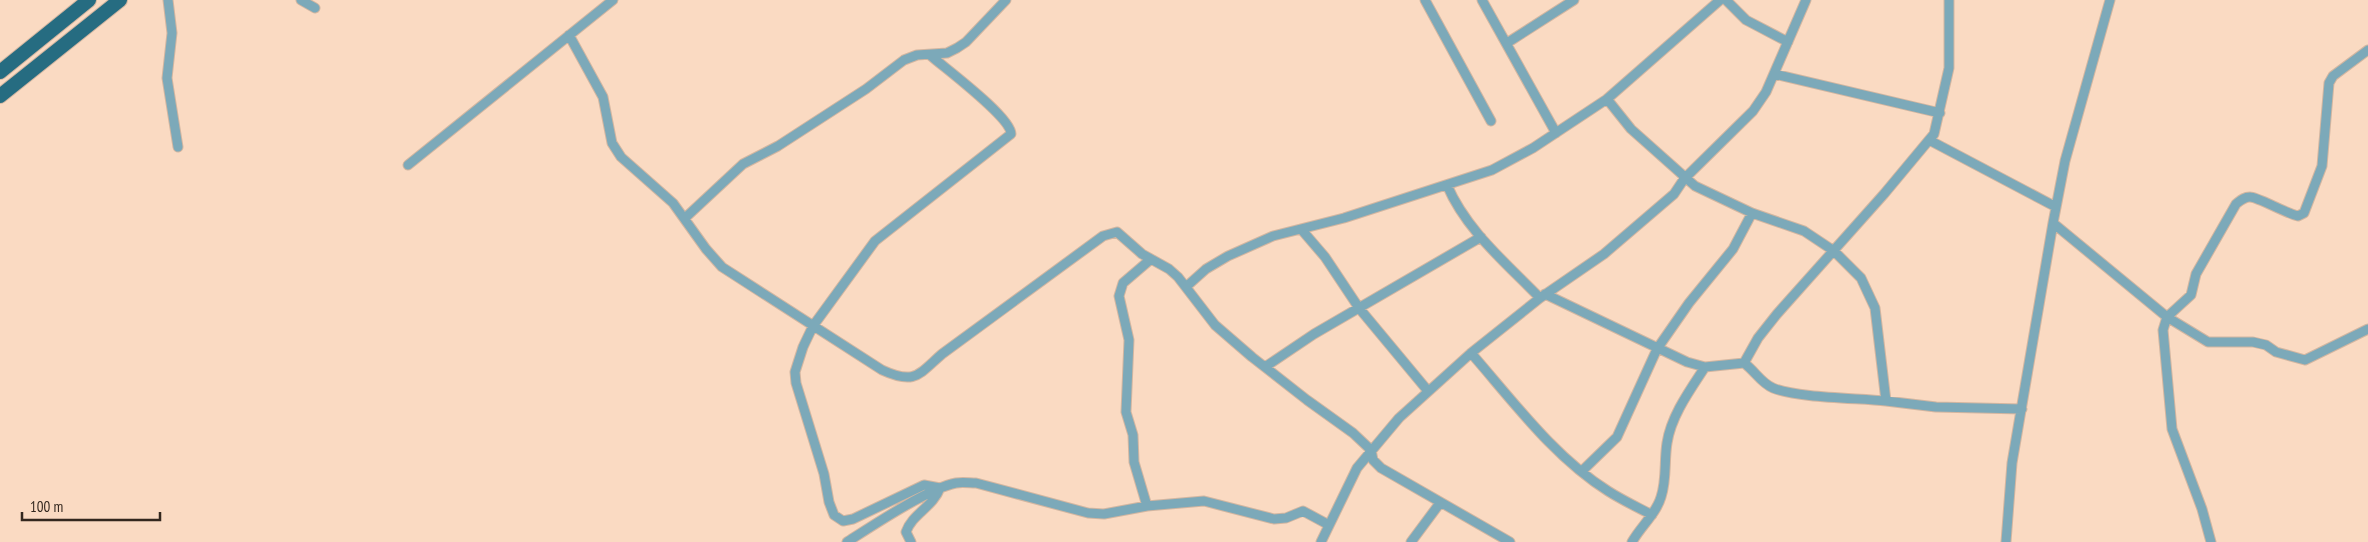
<svg xmlns="http://www.w3.org/2000/svg" width="2368" height="542" font-family="'PT Sans Narrow',sans-serif">
<rect width="100%" height="100%" fill="#fadac2"/>
<g fill="none" stroke-linecap="round" stroke-linejoin="round">
<g stroke="#d2b6a1" stroke-width="11">
<path id="minor" d="M168,0l4,33 -5,45 11,69
M301,0l14,8
M1425,0l66,121
M1482,0l74,133
M1726,0l20,20 42,22
M569,35l34,62 9,46 9,14 52,46 33,46 16,18 160,103c33,15 36,5 60,-16l161,-118 14,-4 25,22 27,15 9,8 37,48 37,32 55,43 46,33 18,17 2,10 8,8 129,74
M1507,43l67,-43
M2368,50l-35,26 -4,7 -7,83 -18,47 -6,3c-13,-3 -40,-19 -48,-19 -6,0 -9,3 -14,7l-40,70 -5,21 -24,22 41,25h45l13,3 10,7 29,8 63,-31
M1774,74l166,39
M1607,99l113,-99
M1929,140l127,67
M408,165l205,-165
M1447,185c19,45 59,78 93,113
M685,218l58,-54 35,-18 88,-57 38,-29 13,-5 30,-2 10,-5 9,-6 40,-42
M2053,223l114,94 -4,13 9,99 30,80 9,33
M1301,229l24,28 34,51 69,83
M1187,286l19,-17 22,-13 45,-20 71,-18 148,-48 41,-22 74,-49 24,30 64,57 57,27 52,18 30,20 27,27 14,30 11,93 50,6 86,2
M1545,294l142,68 18,5 39,-4c11,8 17,20 29,25 24,10 84,10 113,13
M1471,353c42,48 83,104 137,138 14,9 29,16 44,24
M1744,363l14,-25 19,-24 107,-120 50,-60 15,-66v-68
M1265,367l49,-33 167,-97
M1582,471l35,-34 40,-88 32,-46 44,-54 19,-36
M1147,506l-13,-44 -1,-27 -7,-23 3,-72 -10,-44 4,-13 28,-24
M847,542c25,-16 82,-54 109,-59 6,-1 14,0 20,0l112,30 16,1 43,-8 57,-5 70,18 12,-1 17,-7 26,14
M911,542l-5,-10c6,-18 27,-25 34,-44l-16,-3 -71,34 -10,2 -9,-6 -5,-13 -5,-28 -28,-91 -1,-11 8,-25 10,-21 62,-85 136,-107c0,-17 -65,-65 -81,-79
M1321,542l36,-74 42,-50 72,-65 69,-55 64,-44 70,-60 10,-15 69,-68 13,-19 40,-92
M1411,542l29,-39
M1632,542c9,-16 24,-28 29,-45 6,-18 3,-36 6,-54 4,-27 23,-53 38,-76
M2006,542l6,-79 41,-240 12,-62 45,-161"/>
</g>
<g stroke="#d2b6a1" stroke-width="16">
<path id="trunk" d="M0,72l89,-72
M0,96l120,-96"/>
</g>
<use href="#minor" stroke="#7ca9b9" stroke-width="9"/>
<use href="#trunk" stroke="#266c81" stroke-width="14"/>
</g>
<path d="M22 512v8h138v-8" fill="none" stroke="#33271e" stroke-width="2.5"/>
<text x="30" y="512" font-size="15" fill="#33271e" stroke="#fadac2" stroke-width="4" paint-order="stroke">100 m</text>
</svg>
